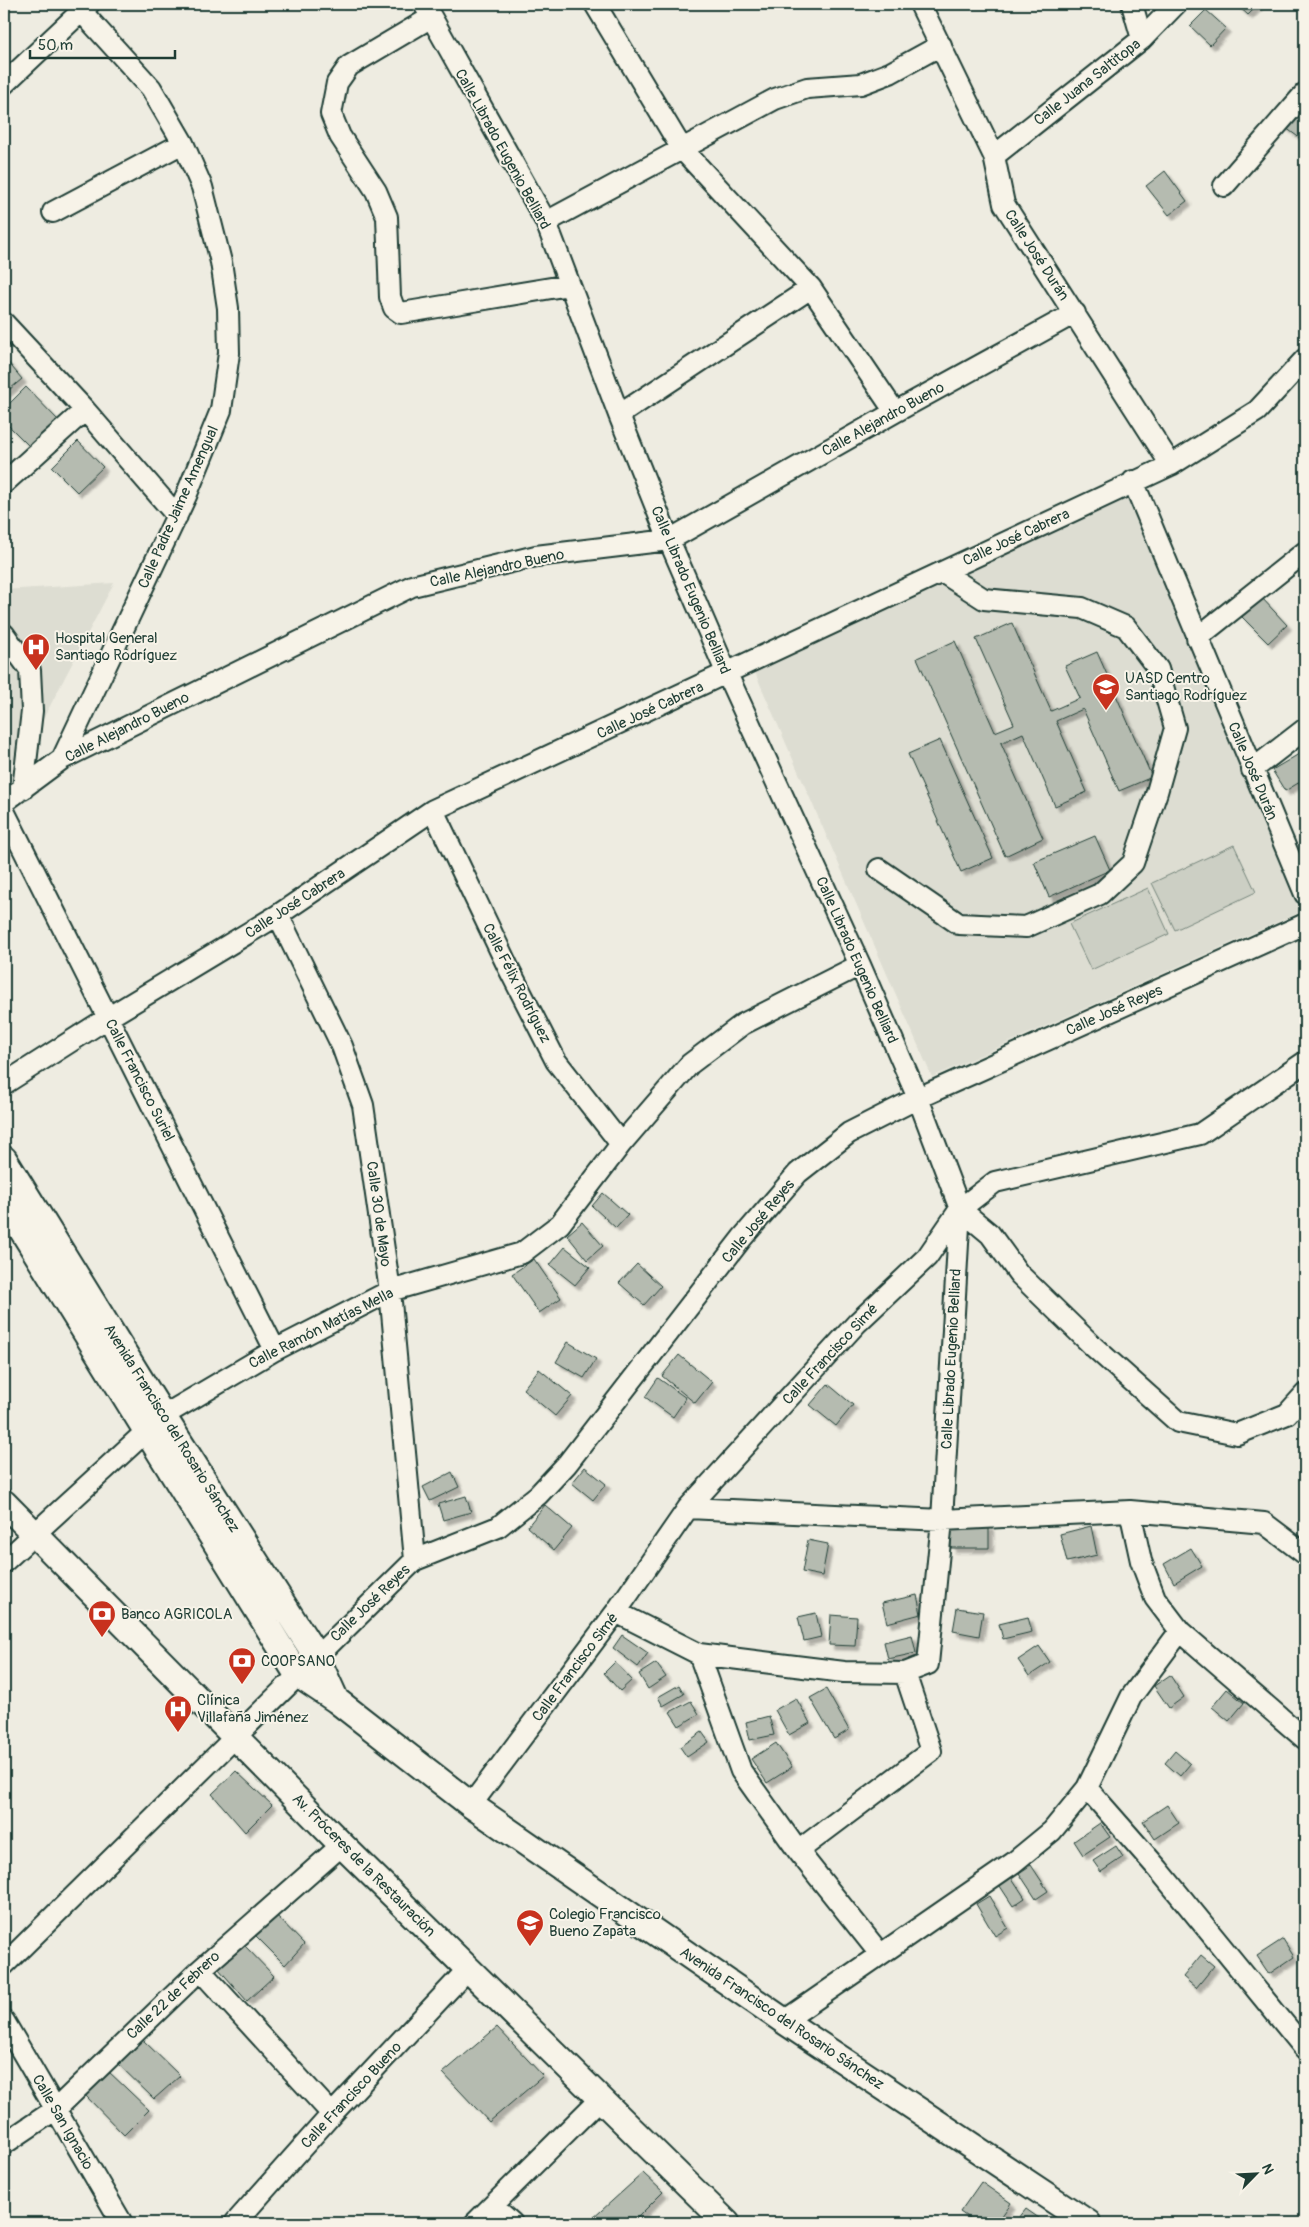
<svg xmlns="http://www.w3.org/2000/svg" width="1309" height="2227" font-family="Pangolin,sans-serif">
<defs>
<filter id="shadow"><feDropShadow dx="4.5" dy="4.5" stdDeviation="1" flood-color="#0004"/></filter>
</defs>
<rect width="100%" height="100%" fill="#eeece1"/>
<filter id="ink" filterUnits="userSpaceOnUse"><feTurbulence type="fractalNoise" baseFrequency=".02" numOctaves="2"/><feDisplacementMap in="SourceGraphic" scale="10" xChannelSelector="R" yChannelSelector="G"/><feConvolveMatrix kernelMatrix="1 2 1 2 8 2 1 2 1" color-interpolation-filters="sRGB"/></filter>
<g filter="url(#ink)">
<path fill="#ddddd2" d="M1126,495l174,417 -368,165 -179,-409z
M114,583l-88,169 -22,14v-176z"/>
<path fill="#cccfc4" stroke="#76867c" d="M1234,845l22,47 -81,38 -23,-47z
M1148,888l21,46 -78,36 -22,-46z"/>
<path fill="#b5bbb0" stroke="#1f3d34" filter="url(#shadow)" d="M1236,4h23l-11,11z
M1206,10l20,18 -16,17 -20,-19z
M1305,105v37l-23,-17z
M1165,171l22,30 -18,14 -23,-29z
M7,361l15,18 -18,15v-31z
M26,387l33,34 -28,27 -27,-27v-12z
M78,441l25,26 -26,25 -25,-25z
M1262,598l25,27 -19,18 -26,-26z
M1012,623l39,88 29,-13 -15,-32 32,-14 55,125 -33,14 -36,-82 -27,12 31,71 -32,14 -32,-73 -22,10 42,95 -38,18 -88,-198 38,-17 40,91 19,-8 -38,-85z
M940,740l53,118 -32,14 -53,-118z
M1304,751l1,28 -20,12 -13,-21z
M1095,836l15,34 -61,27 -15,-35z
M603,1193l25,22 -12,13 -24,-22z
M582,1222l21,24 -16,14 -20,-25z
M565,1247l25,20 -15,18 -25,-20z
M534,1259l27,39 -22,15 -27,-39z
M637,1264l24,22 -17,19 -25,-22z
M568,1342l28,17 -12,19 -28,-16z
M679,1355l33,27 -17,21 -33,-27z
M539,1369l33,27 -17,20 -32,-27z
M658,1378l28,20 -13,19 -28,-20z
M828,1384l25,21 -17,21 -26,-21z
M585,1467l21,17 -13,16 -21,-17z
M452,1472l7,15 -29,14 -7,-14z
M466,1496l5,16 -28,8 -5,-16z
M545,1505l27,23 -18,22 -27,-23z
M951,1526h38v22h-38z
M1091,1526l6,29 -30,7 -7,-28z
M808,1540l20,4 -6,32 -20,-4z
M1191,1548l11,18 -28,17 -10,-19z
M917,1595l4,19 -34,9 -5,-20z
M957,1608l26,4 -4,24 -26,-5z
M816,1613l5,24 -17,4 -6,-24z
M831,1615l26,2 -2,29 -26,-1z
M1028,1617l4,15 -29,7 -4,-15z
M622,1635l26,18 -10,14 -25,-19z
M912,1635l4,18 -28,6 -4,-17z
M1039,1646l11,16 -21,14 -11,-16z
M615,1662l17,18 -12,11 -16,-18z
M656,1663l10,14 -18,12 -9,-15z
M1170,1675l14,22 -15,11 -15,-22z
M679,1685l5,9 -21,12 -5,-9z
M826,1689l23,41 -15,9 -24,-41z
M1227,1689l17,14 -15,18 -17,-14z
M796,1698l14,25 -21,12 -14,-25z
M691,1701l8,13 -20,12 -9,-14z
M769,1716l5,19 -24,5 -4,-18z
M702,1732l7,10 -22,15 -7,-10z
M776,1743l16,24 -25,16 -16,-24z
M1175,1751l15,13 -10,12 -15,-13z
M236,1771l36,34 -27,27 -33,-38z
M1167,1805l12,18 -24,16 -12,-18z
M1100,1823l10,14 -27,18 -9,-14z
M1116,1846l7,11 -22,15 -8,-11z
M1031,1865l17,26 -12,8 -17,-26z
M1010,1875l15,23 -12,8 -15,-23z
M989,1896l19,32 -13,8 -19,-32z
M276,1915l28,29 -19,21 -29,-29z
M1283,1939l11,18 -25,17 -12,-18z
M245,1946l29,30 -27,25 -29,-33z
M1201,1955l13,11 -18,22 -13,-11z
M497,2027l46,49 -54,46 -46,-49z
M142,2039l38,37 -26,23 -38,-37z
M107,2070l42,40 -25,25 -40,-41z
M643,2173l20,19 -31,31h-38l-3,-3z
M981,2182l30,21 -14,20h-21l-16,-11z
M1026,2209l20,14h-31z"/>
<g fill="none" stroke-linecap="round" stroke-linejoin="round">
<g stroke="#1f3d34" stroke-width="24">
<path id="minor" d="M424,4l122,218 73,193 50,125 58,134 133,291 58,133 42,111 -18,311 -14,144 -23,9 -61,-1 -145,-18 -83,-42
M595,4l87,145 129,139 84,124
M920,4l74,152 10,48 167,261
M1132,4l10,35
M430,18l-81,48 -12,17 -6,31 9,22 36,55 11,26 3,80 4,11 7,5 13,-2 155,-26
M4,84l85,-80
M994,156l148,-117 34,-35
M1224,186l81,-93
M53,212l130,-69
M546,222l229,-123 32,-11 54,-4 29,-11 51,-28
M4,323l81,87 92,106
M619,415l192,-127
M1133,481l172,413
M4,483l81,-73
M4,634l26,36 2,41 -9,78
M1197,638l108,-86
M62,759l124,-263 35,-86 8,-57 -1,-45 -7,-46 -19,-75 -19,-44 -32,-55 -70,-77
M1252,770l53,-41
M4,802l58,-43 350,-173 124,-30 133,-16 226,-128 180,-99
M433,810l75,157 48,94 65,83
M4,811l271,539
M879,869l80,55 67,3 74,-33 33,-31 24,-71 18,-64 -17,-59 -32,-42 -44,-19 -98,-9 -42,-27
M278,915l64,131 21,59 27,186 25,269
M4,1084l105,-67 169,-102 155,-105 738,-345 86,-54 48,-52
M960,1209l30,25 29,40 75,73 84,75 59,12 50,-20 18,-20
M688,1508l254,12 188,-9 134,12 41,31
M1130,1511l11,50 14,37 25,33 125,108
M4,1562l159,-146 112,-66 115,-59 132,-38 38,-29 61,-80 69,-80 53,-40 117,-59
M699,1654l42,117 57,80 82,103
M1087,1788l72,82 146,179
M471,1805l145,-193 72,-104 169,-185 70,-66 33,-48 35,-27 205,-48 105,-72
M798,1851l133,-100 -26,-78
M4,1965l411,-405 83,-33 40,-32 29,-31 175,-226 56,-65 51,-40 69,-35 387,-174
M200,1970l132,144
M4,2021l118,202
M784,2021l229,-158 39,-32 35,-43 44,-91 49,-66
M4,2144l52,-35 144,-139 142,-125
M493,2206l19,17
M235,2223l97,-109 137,-146
M475,2223l126,-125"/>
</g>
<g stroke="#1f3d34" stroke-width="29">
<path id="major" d="M4,1159l159,257 153,240 20,44
M4,1201l293,473 39,26 135,105 313,216 304,202
M4,1503l338,342 385,378"/>
</g>
<use href="#minor" stroke="#f7f3e8" stroke-width="20"/>
<use href="#major" stroke="#f7f3e8" stroke-width="25"/>
</g>
</g>
<defs>
<g id="hospital-pin" transform="scale(1.4375)"><path d="M0 17L-7.5 6A9.5 9.5 0 1 1 7.5 6Z" fill="#c8321e" stroke="#f7f3e8"/><path d="M-5-5h3v3.5h4V-5h3V5h-3V1.5h-4V5h-3Z" fill="#fff"/></g>
<g id="university-pin" transform="scale(1.4375)"><path d="M0 17L-7.5 6A9.5 9.5 0 1 1 7.5 6Z" fill="#c8321e" stroke="#f7f3e8"/><path d="M0-5L7-2L0 1L-7-2ZM-4 1L0 2.5L4 1V4Q0 6-4 4Z" fill="#fff"/></g>
<g id="bank-pin" transform="scale(1.4375)"><path d="M0 17L-7.5 6A9.5 9.5 0 1 1 7.5 6Z" fill="#c8321e" stroke="#f7f3e8"/><path d="M-6-4H6V4H-6ZM0-2.3a2.3 2.3 0 1 0 0 4.6a2.3 2.3 0 1 0 0-4.6Z" fill="#fff"/></g>
<g id="school-pin" transform="scale(1.4375)"><path d="M0 17L-7.5 6A9.5 9.5 0 1 1 7.5 6Z" fill="#c8321e" stroke="#f7f3e8"/><path d="M0-5L7-2L0 1L-7-2ZM-4 1L0 2.5L4 1V4Q0 6-4 4Z" fill="#fff"/></g>
</defs>
<g fill-rule="evenodd">
<use href="#hospital-pin" x="36" y="647"/>
<use href="#university-pin" x="1106" y="687"/>
<use href="#bank-pin" x="102" y="1614"/>
<use href="#bank-pin" x="242" y="1661"/>
<use href="#hospital-pin" x="178" y="1709"/>
<use href="#school-pin" x="530" y="1923"/>
</g>
<g text-anchor="middle" stroke-width="4" stroke-linejoin="round" paint-order="stroke">
<g font-size="15" fill="#1f3d34" stroke="#f7f3e8">
<text transform="translate(1087 82) rotate(-38)" y="5">Calle Juana Saltitopa</text>
<text transform="translate(503 149) rotate(61)" y="5">Calle Librado Eugenio Belliard</text>
<text transform="translate(1037 255) rotate(57)" y="5">Calle José Durán</text>
<text transform="translate(883 419) rotate(-29)" y="5">Calle Alejandro Bueno</text>
<text transform="translate(178 507) rotate(-66)" y="5">Calle Padre Jaime Amengual</text>
<text transform="translate(1016 537) rotate(-25)" y="5">Calle José Cabrera</text>
<text transform="translate(497 568) rotate(-12)" y="5">Calle Alejandro Bueno</text>
<text transform="translate(691 590) rotate(67)" y="5">Calle Librado Eugenio Belliard</text>
<text transform="translate(650 710) rotate(-25)" y="5">Calle José Cabrera</text>
<text transform="translate(127 727) rotate(-27)" y="5">Calle Alejandro Bueno</text>
<text transform="translate(1253 771) rotate(67)" y="5">Calle José Durán</text>
<text transform="translate(295 903) rotate(-33)" y="5">Calle José Cabrera</text>
<text transform="translate(857 960) rotate(66)" y="5">Calle Librado Eugenio Belliard</text>
<text transform="translate(517 983) rotate(63)" y="5">Calle Félix Rodríguez</text>
<text transform="translate(1114 1010) rotate(-24)" y="5">Calle José Reyes</text>
<text transform="translate(140 1080) rotate(63)" y="5">Calle Francisco Suriel</text>
<text transform="translate(379 1214) rotate(82)" y="5">Calle 30 de Mayo</text>
<text transform="translate(758 1221) rotate(-50)" y="5">Calle José Reyes</text>
<text transform="translate(321 1328) rotate(-27)" y="5">Calle Ramón Matías Mella</text>
<text transform="translate(830 1354) rotate(-47)" y="5">Calle Francisco Simé</text>
<text transform="translate(951 1359) rotate(-87)" y="5">Calle Librado Eugenio Belliard</text>
<text transform="translate(172 1428) rotate(58)" y="5">Avenida Francisco del Rosario Sánchez</text>
<text transform="translate(370 1603) rotate(-44)" y="5">Calle José Reyes</text>
<text transform="translate(575 1667) rotate(-53)" y="5">Calle Francisco Simé</text>
<text transform="translate(364 1865) rotate(45)" y="5">Av. Próceres de la Restauración</text>
<text transform="translate(173 1995) rotate(-43)" y="5">Calle 22 de Febrero</text>
<text transform="translate(782 2018) rotate(34)" y="5">Avenida Francisco del Rosario Sánchez</text>
<text transform="translate(351 2095) rotate(-47)" y="5">Calle Francisco Bueno</text>
<text transform="translate(63 2122) rotate(60)" y="5">Calle San Ignacio</text>
</g>
<g font-size="15" fill="#1f3d34" stroke="#f7f3e8" text-anchor="start">
<text x="55" y="643">Hospital General<tspan x="55" dy="17">Santiago Rodríguez</tspan></text>
<text x="1125" y="683">UASD Centro<tspan x="1125" dy="17">Santiago Rodríguez</tspan></text>
<text x="121" y="1619">Banco AGRICOLA</text>
<text x="261" y="1666">COOPSANO</text>
<text x="197" y="1705">Clínica<tspan x="197" dy="17">Villafaña Jiménez</tspan></text>
<text x="549" y="1919">Colegio Francisco<tspan x="549" dy="17">Bueno Zapata</tspan></text>
</g>
</g>
<rect width="1309" height="2227" fill="none" stroke="#f7f3e8" stroke-width="20"/>
<rect x="10" y="10" width="1289" height="2207" fill="none" stroke="#1f3d34" stroke-width="2" filter="url(#ink)"/>
<g transform="translate(1256 2174) rotate(66)" stroke="#f7f3e8" stroke-width="4" paint-order="stroke">
<path d="M0-4L9 19L0 12L-9 19Z" fill="#1f3d34"/>
<text y="-8" font-size="14" font-weight="bold" text-anchor="middle" fill="#1f3d34">N</text>
</g>
<path d="M30 50v8h145v-8" fill="none" stroke="#1f3d34" stroke-width="2.5"/>
<text x="38" y="50" font-size="15" fill="#1f3d34" stroke="#f7f3e8" stroke-width="4" paint-order="stroke">50 m</text>
</svg>
